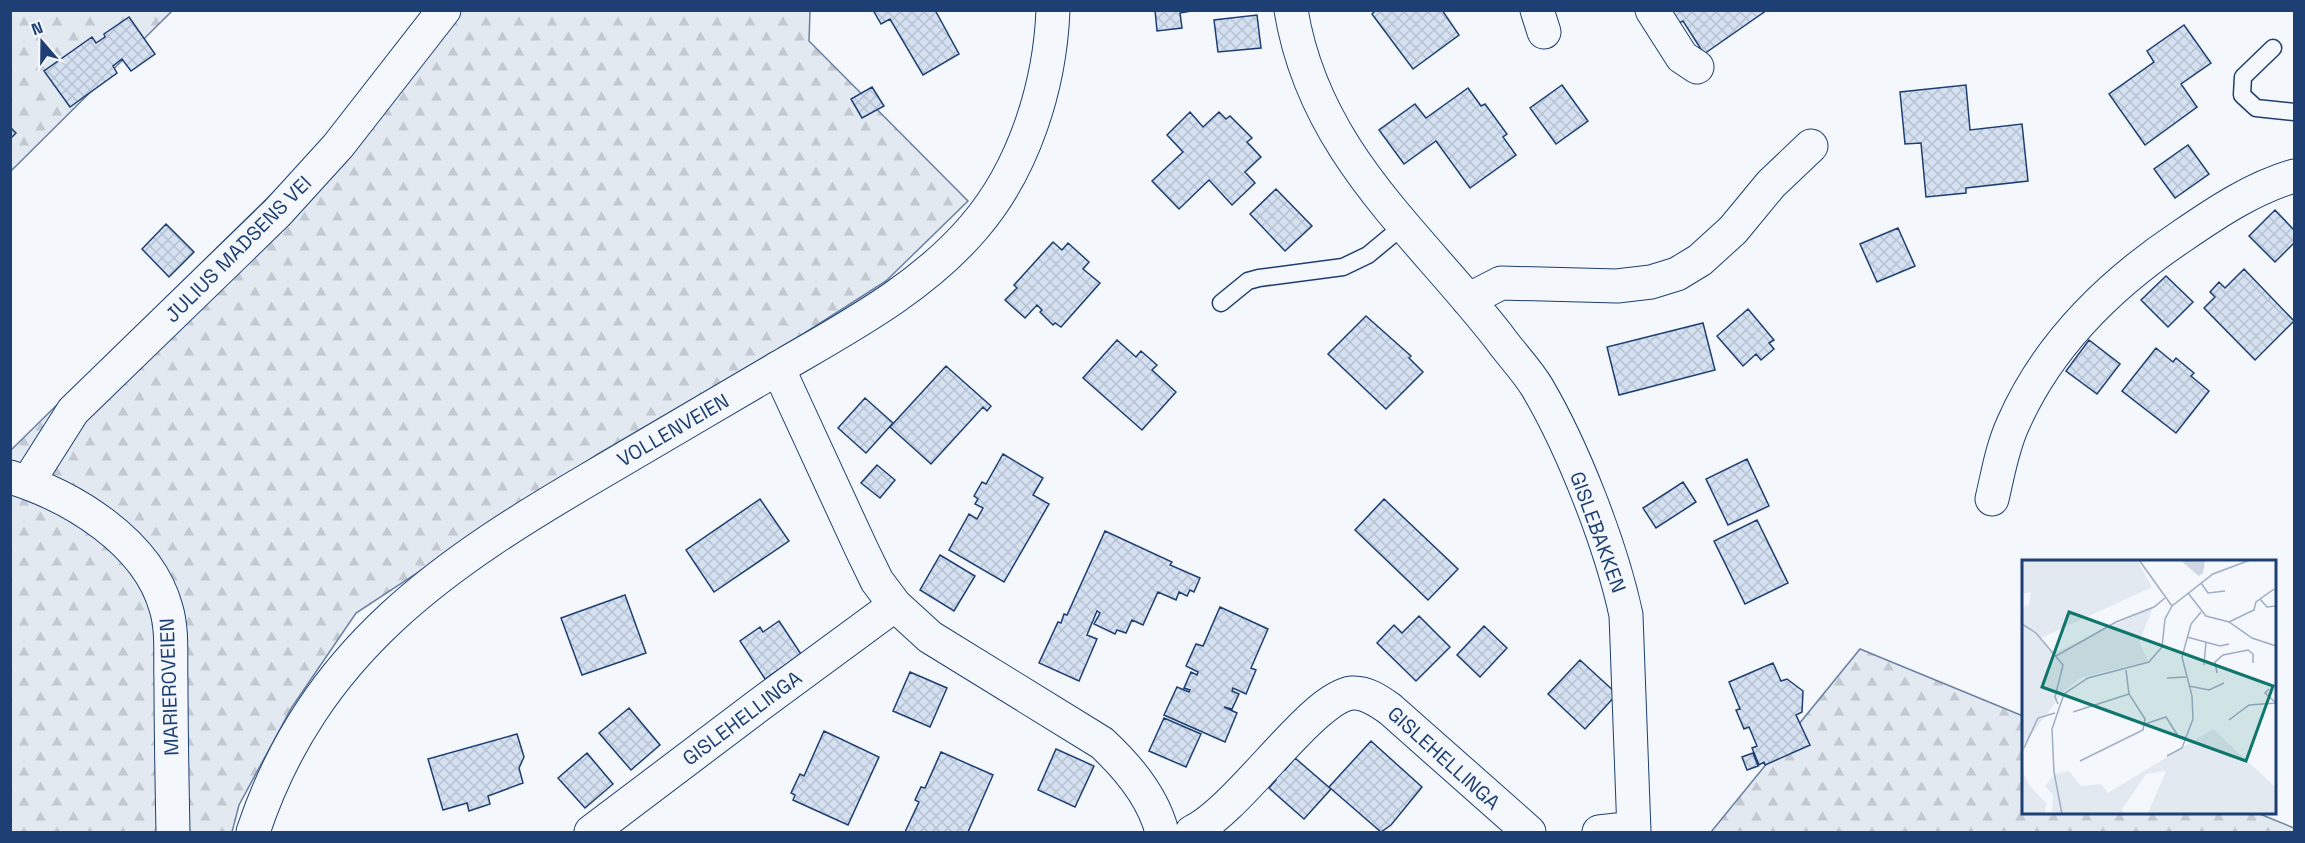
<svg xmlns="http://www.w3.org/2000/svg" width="2305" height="843" font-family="'Space Grotesk',sans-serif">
<defs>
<pattern id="forest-firs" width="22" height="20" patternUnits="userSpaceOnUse" patternTransform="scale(1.5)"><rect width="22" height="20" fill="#e3e9f0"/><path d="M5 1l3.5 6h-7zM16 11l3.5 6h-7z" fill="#c2c9d1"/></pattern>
<pattern id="building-cross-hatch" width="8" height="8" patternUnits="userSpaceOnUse" patternTransform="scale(1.5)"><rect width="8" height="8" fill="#d5e0f0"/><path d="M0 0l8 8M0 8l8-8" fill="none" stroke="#b6c1d1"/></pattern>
</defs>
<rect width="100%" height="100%" fill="#f4f7fb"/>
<path fill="url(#forest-firs)" stroke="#687fa3" stroke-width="1.5" d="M11,11h161l-161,160z
M444,11h366l-1,30 159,160 -82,80 -86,55 -202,118 -242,159 -64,94 -53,98 -7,27h-221l-1,-381 343,-337z
M1860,649l163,67v96h232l39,16v4h-583z"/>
<path fill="url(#building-cross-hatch)" stroke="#1d3f73" stroke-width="1.5" d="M873,10h62l24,44 -36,21 -33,-56 -9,5z
M1155,10h42l-17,3 2,15 -25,3z
M1376,10h66l17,25 -46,34 -41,-55z
M1670,10h97l-63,44 -21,-33 -4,2z
M1257,15l4,33 -43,4 -4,-32z
M129,17l26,37 -24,17 -9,-12 -9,7 4,7 -47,34 -26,-36 48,-34 4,6 9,-6 -1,-3z
M2184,25l27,38 -30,21 16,23 -52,38 -36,-51 45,-32 -7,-11z
M1562,85l26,36 -32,23 -26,-36z
M1966,85l4,45 52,-6 6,57 -62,7v5l-40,4 -5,-54 -16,1 -5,-52z
M872,87l12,19 -22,12 -11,-19z
M1468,88l13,18 4,-2 22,30 -4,3 13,18 -46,33 -34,-47 -32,23 -25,-34 36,-26 11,14z
M1190,112l13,15 16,-15 7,7 4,-3 22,22 -5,4 14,15 -16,15 10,11 -23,22 -23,-25 -30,29 -27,-28 31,-29 -16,-17z
M10,127l6,6 -6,6z
M2188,145l21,29 -34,24 -21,-29z
M1276,189l36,37 -27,25 -35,-37z
M2275,210l19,20v13l-19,19 -26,-26z
M166,224l28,28 -25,25 -27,-28z
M1898,228l17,38 -38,16 -17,-38z
M1053,242l9,8 6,-7 21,19 -6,7 17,14 -39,44 -6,-4 -2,2 -13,-13 2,-2 -5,-5 -12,13 -20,-18 12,-12 -3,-3z
M2244,269l50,52 -39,39 -51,-52 11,-11 -5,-5 9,-10 6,6z
M2166,276l27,26 -25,25 -27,-27z
M1748,309l26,31 -5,3 5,6 -13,11 -5,-6 -13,12 -26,-30z
M1366,316l45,40 -2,2 14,14 -37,37 -58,-55z
M1703,323l12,47 -96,25 -12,-48z
M1117,340l19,17 5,-6 16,14 -5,5 24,22 -34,38 -59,-52z
M2089,340l31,24 -23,30 -31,-23z
M2156,348l17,14 3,-4 18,15 -3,3 18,15 -33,42 -54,-42z
M946,366l45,40 -4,5 -4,-4 -52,57 -41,-37z
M865,398l28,25 -27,30 -28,-25z
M1003,454l40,24 -10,17 16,9 -45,78 -55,-32 20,-36 8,5 6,-11 -8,-4 3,-5 -4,-3 8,-14 4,2z
M1747,459l22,47 -41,19 -22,-46z
M877,465l18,15 -15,18 -19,-15z
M1683,482l13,20 -40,26 -13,-20z
M760,499l29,42 -75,51 -28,-42z
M1384,499l74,70 -30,31 -73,-70z
M1757,520l31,63 -43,21 -31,-63z
M1105,531l67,31 -2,3 30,13 -6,14 -4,-2 -3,6 -8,-4 -3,8 -18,-8 -15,33 -11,-5 -6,13 -9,-3 -2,4 -21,-10 6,-11 -3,-2 -10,24 10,4 -18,42 -40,-18 19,-41 3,1 3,-9 3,1z
M940,555l35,21 -21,35 -34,-21z
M625,595l21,58 -64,22 -21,-57z
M1220,607l48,22 -17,39 5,2 -10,24 -13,-6 -1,3 7,3 -7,15 -8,-2 13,6 -12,29 -61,-27 13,-28 12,5 1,-2 -6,-2 7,-16 6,3 1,-3 -12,-6 10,-22 7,2z
M1419,616l31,31 -34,34 -39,-38 17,-18 8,8z
M779,621l22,33 -36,25 -25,-38 20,-14 3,5z
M1484,626l23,22 -27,29 -23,-22z
M1580,660l37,34 -32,35 -37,-35z
M1773,663l8,18 6,-2 16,12 -1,21 -6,3 14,30 -45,20 -1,-3 -5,3 -7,-17 5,-2 -8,-19 -5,2 -8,-19 4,-1 -11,-27z
M910,672l37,16 -17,39 -37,-16z
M629,708l31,37 -29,25 -32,-37z
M1164,718l37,16 -15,33 -37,-16z
M824,731l55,26 -31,68 -55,-25 2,-5 -4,-2 9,-19 4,2z
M517,734l7,23 -5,11 4,15 -35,13 2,8 -21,7 -2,-8 -24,7 -15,-51z
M1371,741l51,46 -31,38 -10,7 -52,-45z
M1056,749l38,17 -19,41 -37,-17z
M941,752l52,23 -25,57h-63l14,-30 -4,-2 6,-13 4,1z
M587,753l26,31 -28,24 -27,-30z
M1753,753l5,13 -11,4 -5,-13z
M1295,758l36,31 -27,30 -35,-31 7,-8 -4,-2 9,-11 4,3z"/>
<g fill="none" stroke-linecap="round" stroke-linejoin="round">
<g stroke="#1d3f73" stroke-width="19">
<path id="lane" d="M2273,48l-30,29 -1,18 14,13 38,4
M1221,303l27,-22 11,-3 84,-11 25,-12 35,-29"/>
</g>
<g stroke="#1d3f73" stroke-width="35">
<path id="street" d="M1291,10c23,141 124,220 207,326 12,17 28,33 39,51 36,61 74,158 89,228l8,217
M1537,10l7,22
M1652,10l30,47 15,10
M1468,300l33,-17 116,3 34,-4 26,-8 23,-14 33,-30 38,-46 40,-38
M778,368l83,180 16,33 18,24 35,32 172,106c27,25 51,54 60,89
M10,477c62,19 138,65 156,131 7,23 4,49 5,73 0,51 1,101 2,151
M28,482l45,-71 204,-198 61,-67 106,-136
M1992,499c6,-25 10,-51 21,-75 35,-80 97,-140 169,-188 35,-24 71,-48 112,-60
M591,832l168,-127 136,-100
M1192,832c47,-22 120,-135 160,-139 14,-1 27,8 38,16l139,123
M1599,832l35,-4"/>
</g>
<g stroke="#1d3f73" stroke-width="35">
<path id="secondary" d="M253,832c61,-183 192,-269 350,-361 61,-36 121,-71 182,-107 67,-39 138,-77 189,-137 50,-58 76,-141 79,-217"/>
</g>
<use href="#lane" stroke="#f4f7fb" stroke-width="16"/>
<use href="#street" stroke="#f4f7fb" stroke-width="33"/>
<use href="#secondary" stroke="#f4f7fb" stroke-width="33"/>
</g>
<g text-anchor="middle" stroke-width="4.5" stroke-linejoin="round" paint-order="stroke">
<g font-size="20" fill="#1d3f73" stroke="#f4f7fb">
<text transform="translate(238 249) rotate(-45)" y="7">JULIUS MADSENS VEI</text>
<text transform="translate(673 430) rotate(-30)" y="7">VOLLENVEIEN</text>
<text transform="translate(1598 532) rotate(70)" y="7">GISLEBAKKEN</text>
<text transform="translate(169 687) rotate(-92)" y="7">MARIEROVEIEN</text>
<text transform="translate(742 718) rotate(-37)" y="7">GISLEHELLINGA</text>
<text transform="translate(1444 758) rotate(42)" y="7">GISLEHELLINGA</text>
</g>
</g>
<g transform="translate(2022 560)">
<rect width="254" height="254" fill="#f4f7fb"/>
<path d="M0,0h115l15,27 -111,51 13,15 99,-46 -14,35 9,19 -68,17 -16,13 -42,56v-140l7,-2 2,-13 -9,2zM191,169l62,58v26h-127l18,-42 -20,3 -24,35 2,4h-72l1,-18 -8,-9 10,-12 14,-3 12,15 20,-2 7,9zM0,210l7,15 17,18 -1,10h-23z" fill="#e3e9f0"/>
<path d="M158,0h25l-2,13 -4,3z" fill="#cfd7e4"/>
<path fill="none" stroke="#9eadc5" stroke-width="1.5" d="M117,0l33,46M179,23l7,10 17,-2M166,33l18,23 23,6 23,16 24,8M238,39l7,8 9,-1M207,62l25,-12 2,-8 18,-13M0,64l14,9 27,32 -8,32 3,7M165,77l33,9 9,-2M34,96l60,-34 38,-15 11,-9M182,105l2,-23M195,113l-2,-11 8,-7 25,-5 5,4v9M145,118l19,-1M167,126l20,4 15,-7M247,129l-4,4 10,9M51,152l56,-18M207,160l20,-15 27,-2M123,164l21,-7 12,19 9,2M2,188l14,-30 17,-5M145,196l15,-8 11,-29 -1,-23 -10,-39 9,-33 10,-12M58,201l63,-31 2,-11 -16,-25 -3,-24M40,254l-8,-42 -2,-43 12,-35 24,-16 61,-16 13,-15 3,-28 7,-13 41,-32 37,-14"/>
<path fill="#0f766e" fill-opacity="0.15" stroke="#0f766e" stroke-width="3" d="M47,52l204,74 -27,75 -204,-74z"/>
<rect width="254" height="254" fill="none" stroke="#1d3f73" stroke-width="3"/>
</g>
<rect width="2305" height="843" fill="none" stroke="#1d3f73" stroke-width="24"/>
<g transform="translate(42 42) rotate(340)" stroke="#f4f7fb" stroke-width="4.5" paint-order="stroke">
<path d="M0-4.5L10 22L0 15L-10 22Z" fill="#1d3f73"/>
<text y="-9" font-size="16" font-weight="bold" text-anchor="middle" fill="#1d3f73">N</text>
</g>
</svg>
